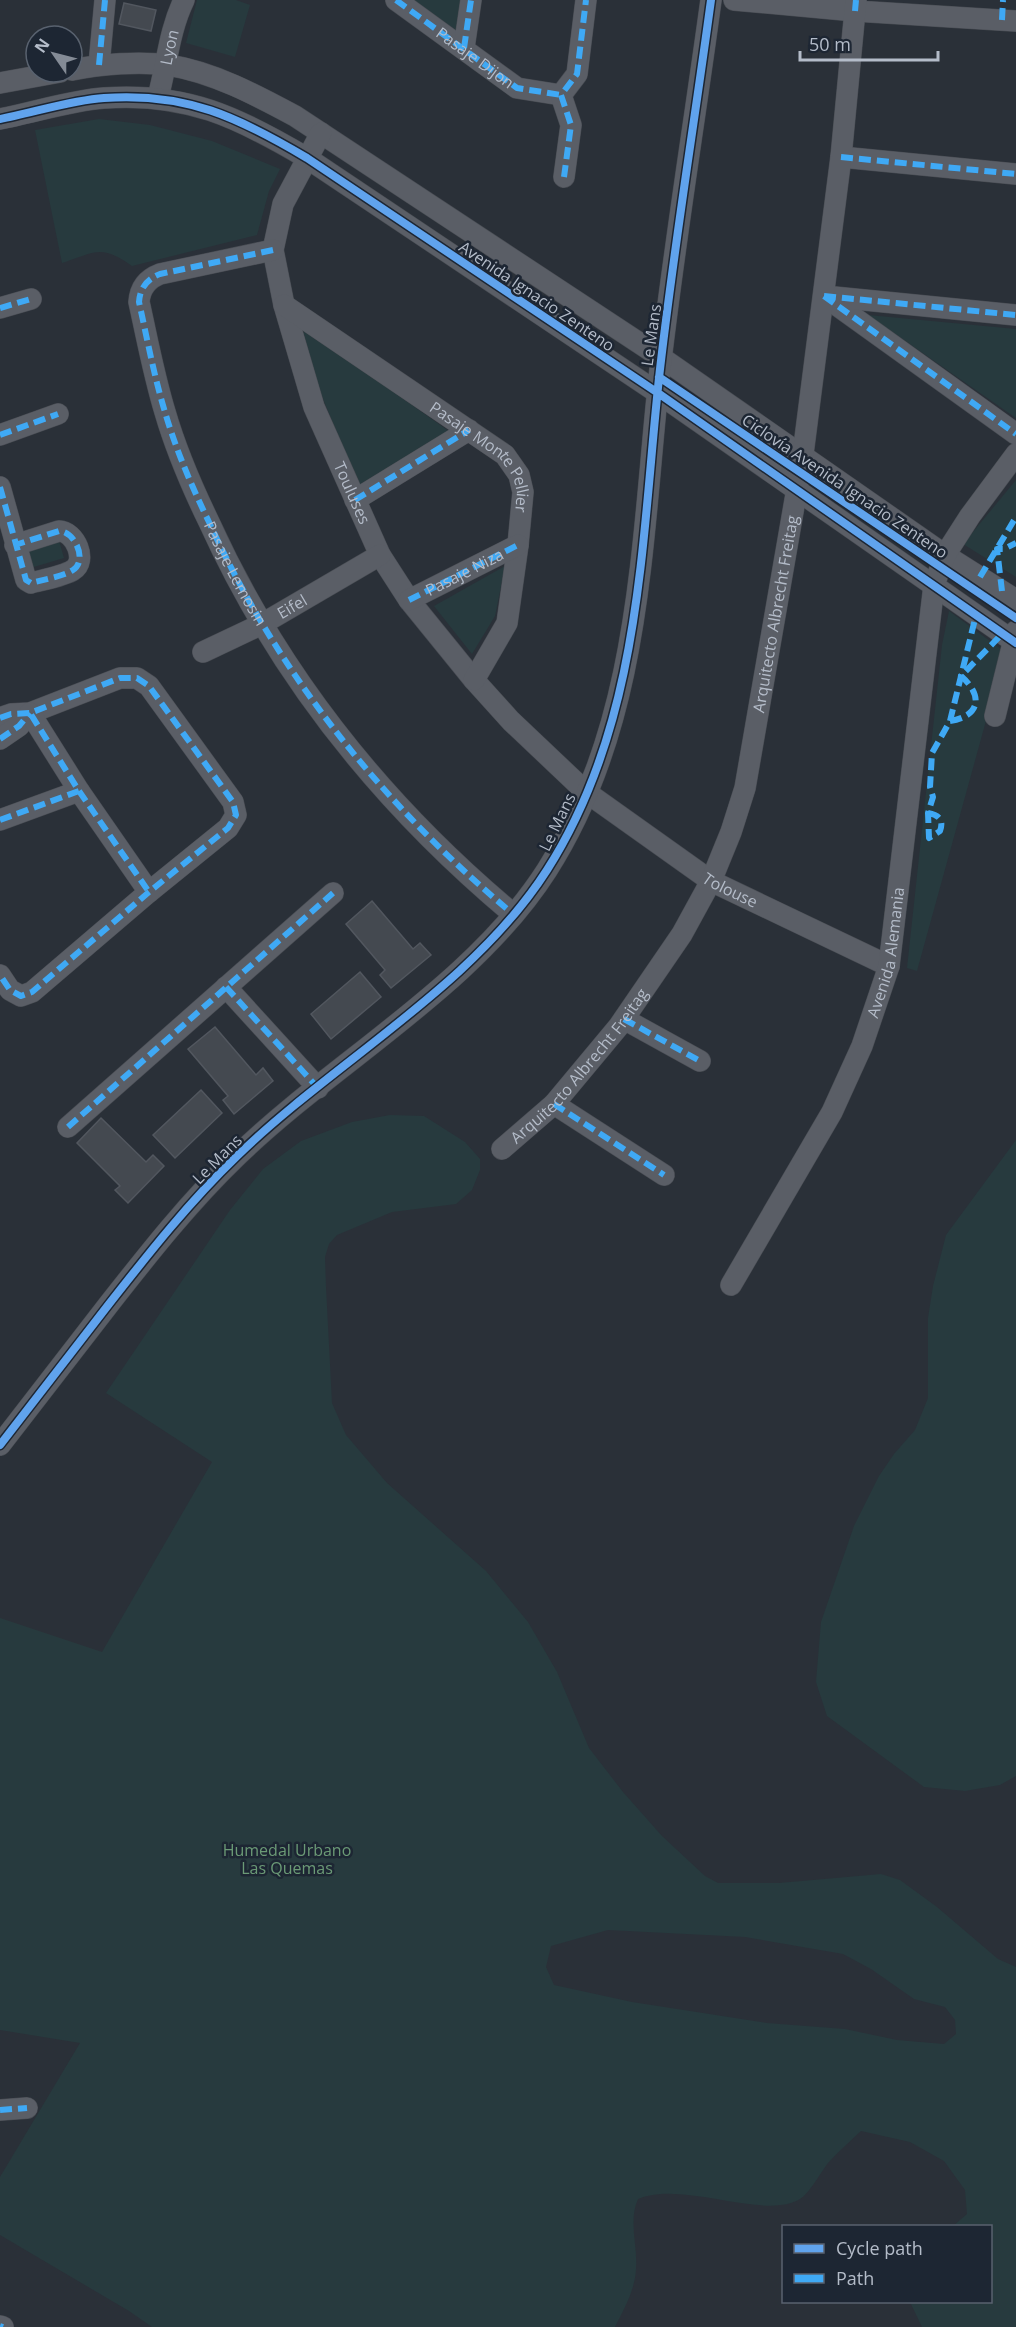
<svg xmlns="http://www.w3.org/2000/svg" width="1016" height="2327" font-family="'Open Sans',sans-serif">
<rect width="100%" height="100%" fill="#2a3038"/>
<path fill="#273a3e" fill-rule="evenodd" d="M197,0h39l14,5 -15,52 -49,-14z
M413,0h48l-4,31z
M99,119l51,6 62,16 68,28 -11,22 -12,44 -125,31c-31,-22 -36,-14 -70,-3l-27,-133z
M868,315l148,14v89z
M302,327l148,105 -90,58 -41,-101z
M1016,480v97l-53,-33z
M57,534l7,24 -37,11 -7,-24z
M505,566l-10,50 -23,38 -38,-48z
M949,611l56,41 -88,319 -10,-3 35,-323z
M390,1115l34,1 41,26 15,17v11l-8,20 -16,14 -64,8 -55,23 -8,9 -4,13 1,30 6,116 14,32 41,48 99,88 42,51 29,50 32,76 34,44 39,44 43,40 13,7h61l102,-9 19,6 37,27 61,52 18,8v360h-94l-12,-25h80v-76h-37l14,-12 -2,-24 -21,-29 -34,-19 -49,-11c-11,10 -23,21 -33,32 -7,9 -19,31 -28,36 -36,22 -117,-19 -162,0 -10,22 0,47 -2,70 -1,21 -12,40 -21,58h-463l-23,-16 -129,-76v-58l80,-134 -80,-13v-412l102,34 110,-190 -106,-69 124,-183 33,-41 38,-28 51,-19zM608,1930l137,7 98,17 28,15 43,30 31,8 10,13 1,14 -12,10 -47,-4 -52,-11 -78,-6 -135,-21 -78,-17 -8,-18 5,-21z
M1016,1140v636l-16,9 -35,6 -41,-4 -97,-71 -11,-34 5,-60 33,-96 25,-50 15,-22 21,-24 13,-32v-80l5,-32 13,-51z"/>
<path fill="#444950" stroke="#52575f" stroke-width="1.5" d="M124,3l32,7 -5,21 -32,-7z
M372,901l41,48 7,-6 11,12 -40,33 -11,-13 5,-5 -39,-46z
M360,972l21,25 -50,42 -20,-25z
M215,1027l41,48 7,-7 10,13 -39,33 -11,-14 5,-4 -40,-47z
M201,1090l21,23 -47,45 -22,-23z
M101,1118l45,44 7,-7 11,11 -36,37 -13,-13 5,-4 -43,-43z"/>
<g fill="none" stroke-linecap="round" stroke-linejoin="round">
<g stroke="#484c53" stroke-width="22">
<g id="street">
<path d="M396,0l121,88 44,7"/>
<path d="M734,0l121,11 161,10"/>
<path d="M464,48l7,-48"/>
<path d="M99,65l6,-65"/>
<path d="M72,70c28,-6 68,-9 96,-5 45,7 88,30 127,51l367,242 283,197 71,45"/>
<path d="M0,83l60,-11"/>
<path id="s1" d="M158,97c9,-33 11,-66 26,-97"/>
<path d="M0,119c32,-6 72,-19 104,-21 82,-6 134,19 203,60l351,235 358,250"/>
<path id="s2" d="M321,133l-38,71 -10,46 11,55 30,102 66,148 29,45 65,80 37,41 75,71 125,89 178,85"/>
<path d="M841,157l175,17"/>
<path d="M564,177l7,-52 -10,-30 16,-21 9,-74"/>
<path id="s3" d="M273,250l-113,24c-13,5 -20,14 -21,28 8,36 15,74 26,110 11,38 27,75 44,110 70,154 175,284 304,392"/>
<path d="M824,296l192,138"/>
<path d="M824,296l192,19"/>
<path id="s4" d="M284,305l221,150 14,20 4,17 -5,53 -11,78 -33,57"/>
<path d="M0,308l31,-9"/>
<path d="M0,435l58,-21"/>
<path d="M0,487l26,93 5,3c11,-3 33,-7 42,-13 15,-9 2,-39 -14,-39l-44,14"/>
<path d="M355,500l114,-70"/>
<path d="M409,600l109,-55"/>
<path id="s5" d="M203,652l59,-28 118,-69"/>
<path d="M995,716l21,-85"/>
<path d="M0,718l11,-4 19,-1 90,-35h17l12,8 84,116 3,13 -8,13 -79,64 -117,100 -11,4 -11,-6 -10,-15"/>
<path d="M0,739l19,-13 11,-13"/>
<path d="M79,791l70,101"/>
<path d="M0,820l79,-29 -49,-78"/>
<path d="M226,987l92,101"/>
<path d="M624,1019l76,42"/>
<path d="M554,1104l110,71"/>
<path d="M68,1127l265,-234"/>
<path id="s6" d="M502,1149l52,-45 65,-78 63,-92 29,-53 20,-49 14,-44 58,-334 38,-297 15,-157"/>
<path id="s7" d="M731,1285l101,-173 30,-66 27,-80 45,-381 11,-30 25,-39 46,-62"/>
<path d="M0,1445c36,-47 73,-94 109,-141 40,-51 81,-103 128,-148 98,-95 236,-170 310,-286 94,-147 94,-325 112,-492 14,-126 35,-252 52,-378"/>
<path d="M0,2110l27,-2"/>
<path d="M0,2326l3,1"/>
</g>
</g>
<use href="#street" stroke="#5a5e66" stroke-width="21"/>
<g stroke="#3fa9f5" stroke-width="6" stroke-dasharray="12 6" stroke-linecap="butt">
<path id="s8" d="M396,0l121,88 44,7"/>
<path d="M855,11l1,-11"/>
<path d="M1002,20l1,-20"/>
<path d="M464,48l7,-48"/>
<path d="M99,65l6,-65"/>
<path d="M841,157l175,17"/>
<path d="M564,177l7,-52 -10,-30 16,-21 9,-74"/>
<path d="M273,250l-113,24c-13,5 -20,14 -21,28 8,36 15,74 26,110 11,38 27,75 44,110 70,154 175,284 304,392"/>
<path d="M824,296l192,138"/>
<path d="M824,296l192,19"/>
<path d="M0,308l31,-9"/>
<path d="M0,435l58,-21"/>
<path d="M0,487l26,93 5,3c11,-3 33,-7 42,-13 15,-9 2,-39 -14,-39l-44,14"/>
<path d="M355,500l114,-70"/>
<path d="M980,577l36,-60"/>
<path d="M1002,591l-5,-42h7l12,-6"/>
<path id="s9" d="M409,600l109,-55"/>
<path d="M0,718l11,-4 19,-1 90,-35h17l12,8 84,116 3,13 -8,13 -79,64 -117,100 -11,4 -11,-6 -10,-15"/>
<path d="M950,721c31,-5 33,-26 11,-45l41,-42"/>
<path d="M0,739l19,-13 11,-13"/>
<path d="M79,791l70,101"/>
<path d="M928,813c11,2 16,7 12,18l-11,7 -1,-25 5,-16 -3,-10 2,-34 18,-32 26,-106"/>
<path d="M0,820l79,-29 -49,-78"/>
<path d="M226,987l92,101"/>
<path d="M624,1019l76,42"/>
<path d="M554,1104l110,71"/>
<path d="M68,1127l265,-234"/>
<path d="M0,2110l27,-2"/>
<path d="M0,2326l3,1"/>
</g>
<g stroke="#1d2633" stroke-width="11">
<path id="cycleway" d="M0,119c32,-6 72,-19 104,-21 82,-6 134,19 203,60l351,235 358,250
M659,377l357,241
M0,1445c36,-47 73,-94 109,-141 40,-51 81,-103 128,-148 98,-95 236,-170 310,-286 94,-147 94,-325 112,-492 14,-126 35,-252 52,-378"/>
</g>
<use href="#cycleway" stroke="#60a3ed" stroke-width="8"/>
</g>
<g text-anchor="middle" stroke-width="5" stroke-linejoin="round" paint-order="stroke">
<g font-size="16" fill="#b4bcc9" stroke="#1d2633">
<text dy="6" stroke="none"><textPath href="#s1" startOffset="51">Lyon</textPath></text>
<text dy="6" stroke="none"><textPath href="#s8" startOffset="98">Pasaje Dijon</textPath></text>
<text transform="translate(537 296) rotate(34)" y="6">Avenida Ignacio Zenteno</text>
<text transform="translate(651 335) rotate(-82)" y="6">Le Mans</text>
<text dy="6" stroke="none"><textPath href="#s4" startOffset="254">Pasaje Monte Pellier</textPath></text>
<text transform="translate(845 486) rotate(34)" y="6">Ciclovía Avenida Ignacio Zenteno</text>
<text dy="6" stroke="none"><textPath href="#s2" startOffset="384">Touluses</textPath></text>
<text dy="6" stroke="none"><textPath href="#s9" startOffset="62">Pasaje Niza</textPath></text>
<text dy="6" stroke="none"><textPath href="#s3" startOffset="442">Pasaje Lemosin</textPath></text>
<text dy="6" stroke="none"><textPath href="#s5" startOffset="100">Eifel</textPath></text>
<text dy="6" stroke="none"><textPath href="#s6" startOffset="618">Arquitecto Albrecht Freitag</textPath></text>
<text transform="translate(557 822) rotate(-64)" y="6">Le Mans</text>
<text dy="6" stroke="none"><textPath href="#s2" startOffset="942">Tolouse</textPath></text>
<text dy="6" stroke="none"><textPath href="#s7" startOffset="370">Avenida Alemania</textPath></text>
<text dy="6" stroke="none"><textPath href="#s6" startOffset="114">Arquitecto Albrecht Freitag</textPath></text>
<text transform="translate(217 1159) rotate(-45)" y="6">Le Mans</text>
</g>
<g font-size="16" fill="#6b9a76" stroke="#1d2633">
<text x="287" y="1856">Humedal Urbano<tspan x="287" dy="18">Las Quemas</tspan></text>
</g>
</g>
<rect x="782" y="2225" width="210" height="78" fill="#1d2633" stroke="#59626f" stroke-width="1.5"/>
<rect x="794" y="2244" width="30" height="9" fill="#60a3ed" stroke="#59626f" stroke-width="1.5"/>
<text x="836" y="2255" font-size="18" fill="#b4bcc9">Cycle path</text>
<rect x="794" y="2274" width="30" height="9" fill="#3fa9f5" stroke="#59626f" stroke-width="1.5"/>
<text x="836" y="2285" font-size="18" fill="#b4bcc9">Path</text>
<g transform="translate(54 54) rotate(305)"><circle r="28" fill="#1d2633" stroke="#59626f" stroke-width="1.5"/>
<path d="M0-4.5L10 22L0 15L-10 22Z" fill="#848b96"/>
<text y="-9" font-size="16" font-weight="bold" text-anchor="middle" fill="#b4bcc9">N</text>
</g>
<path d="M800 51v9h138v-9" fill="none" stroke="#b4bcc9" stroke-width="3"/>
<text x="809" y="51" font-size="18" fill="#b4bcc9" stroke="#1d2633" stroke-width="4.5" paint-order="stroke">50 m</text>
</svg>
